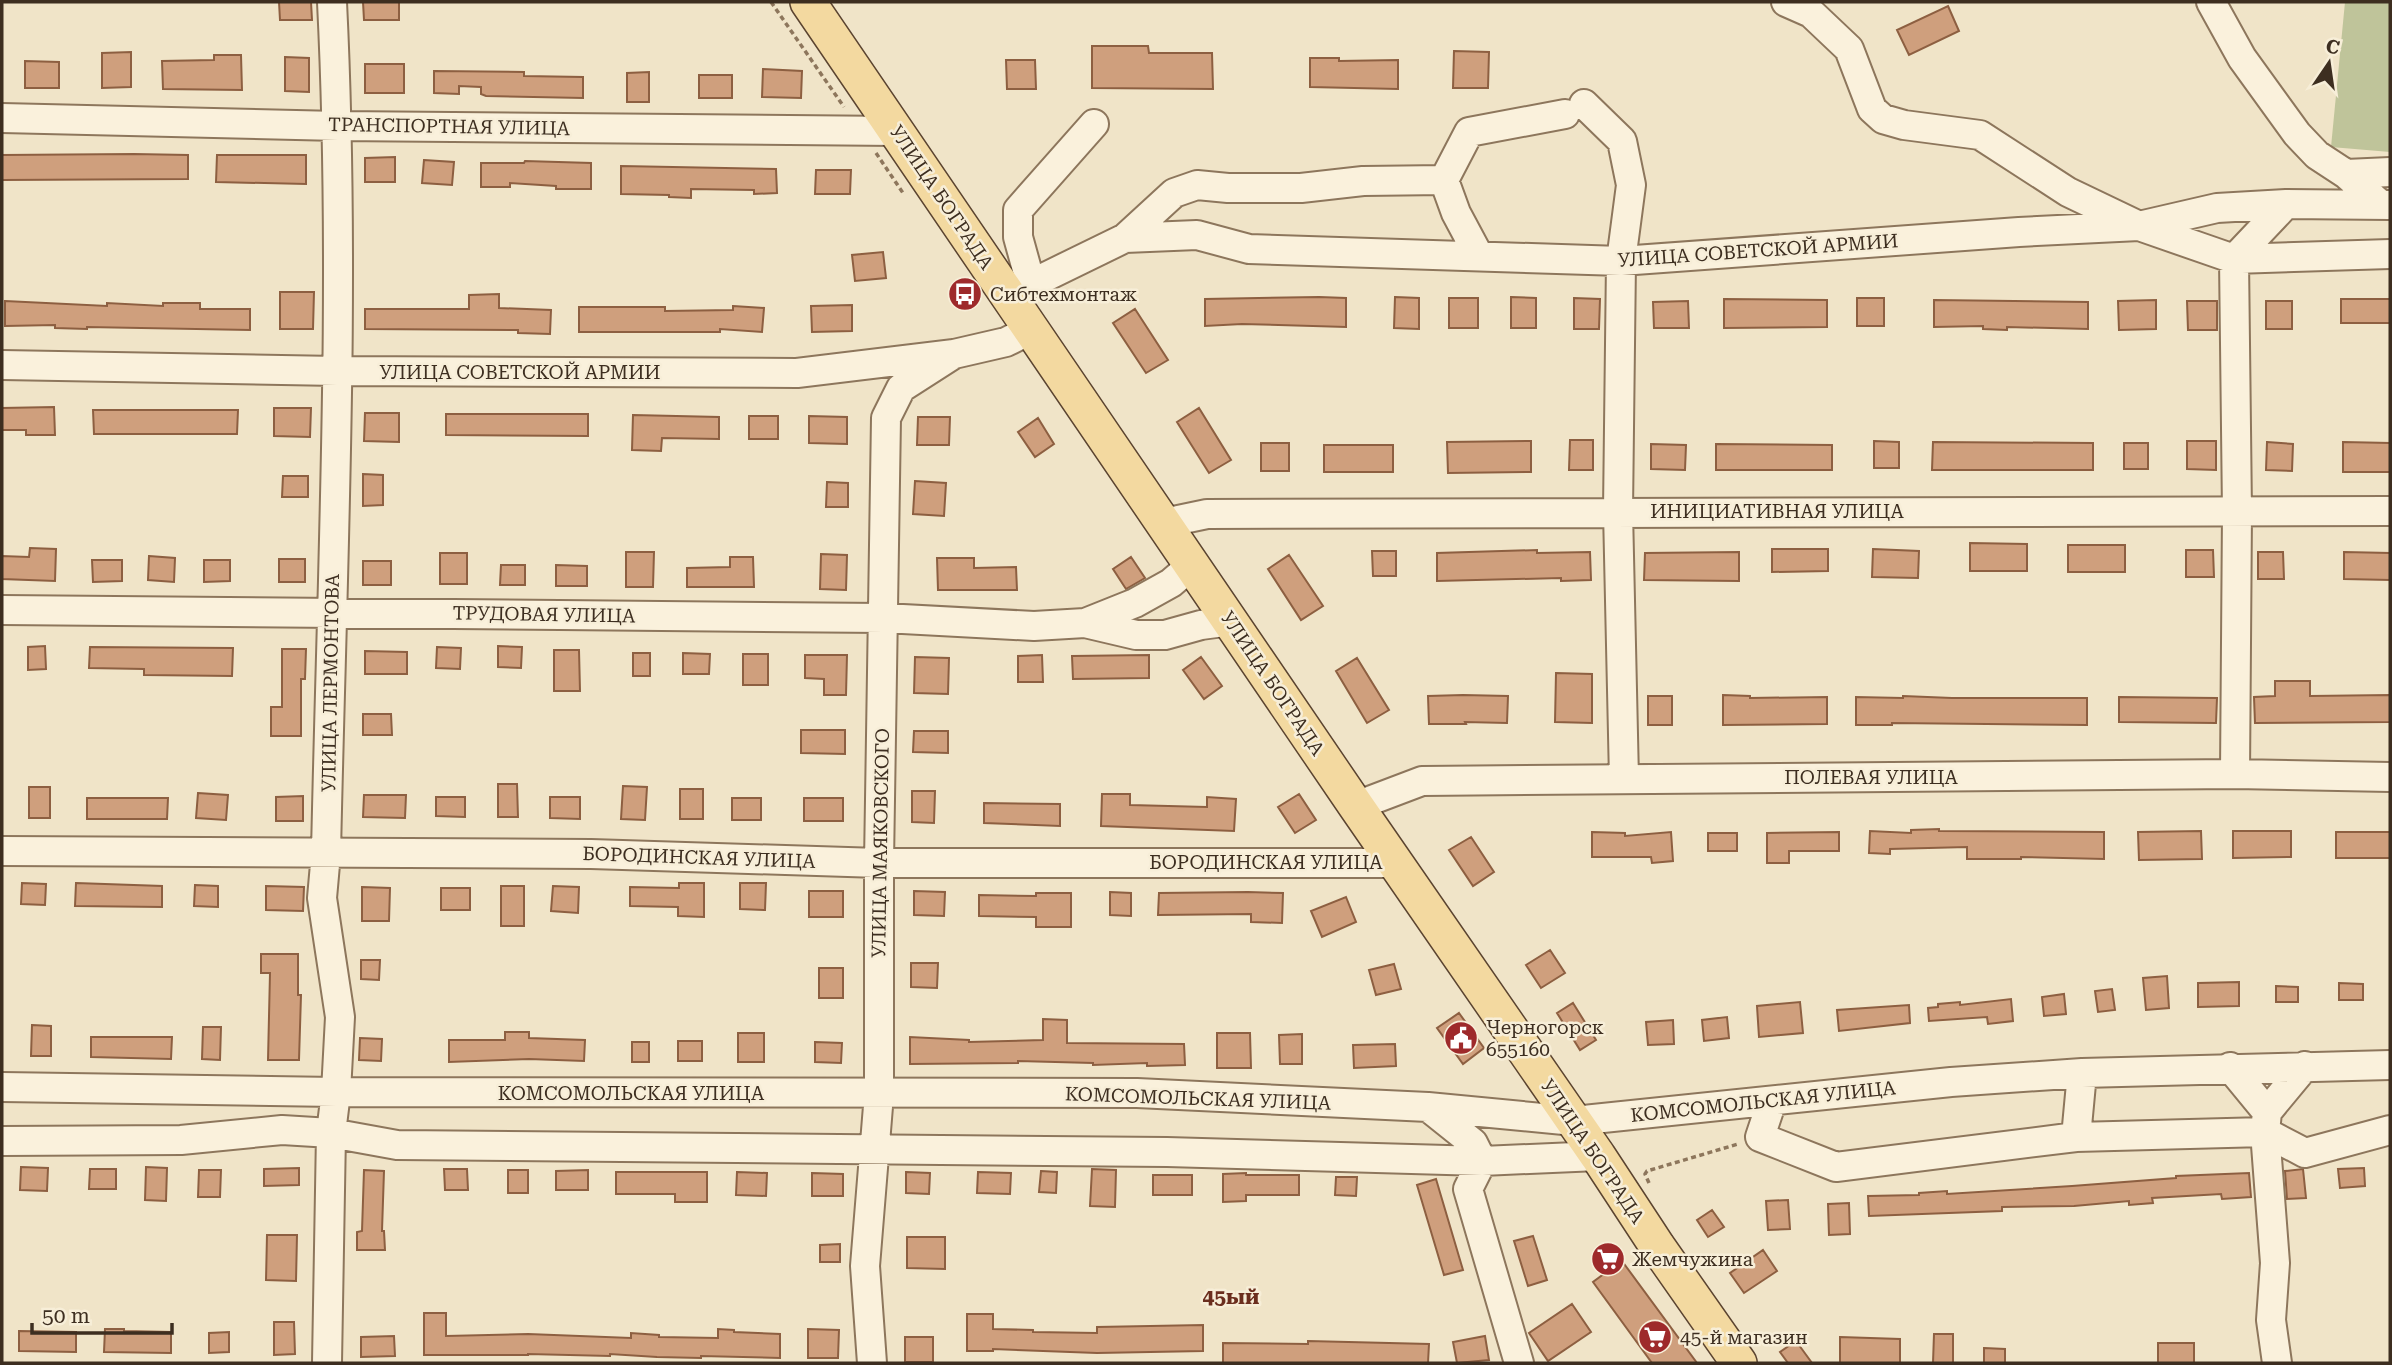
<svg xmlns="http://www.w3.org/2000/svg" width="2392" height="1365" font-family="'Roboto Serif',serif">
<rect width="100%" height="100%" fill="#f0e4c8"/>
<path fill="#bfc49a" d="M2345,2h45v150l-59,-5z"/>
<path fill="#cf9f7d" stroke="#8d5f41" stroke-width="2" d="M279,2h32l1,18h-32z
M363,2h36v18h-35z
M1948,6l11,25 -50,24 -12,-25z
M1092,46h56l1,7h63l1,36 -121,-1z
M1454,51l35,1 -1,36h-35z
M131,52v35l-29,1v-35z
M214,55h27l1,35 -79,-1 -1,-28 52,-1z
M285,57l24,1v34l-24,-1z
M1310,58h29v3l59,-1v29l-88,-2z
M1006,60h29l1,29h-29z
M25,61l34,1v26h-34z
M365,64h39v29h-39z
M763,69l39,2 -1,27 -39,-1z
M434,71l90,1v4l59,1v21l-97,-2 -5,-2v-7l-22,-1v8l-25,-1z
M649,72v30h-22v-29z
M699,75h33v23h-33z
M134,154l54,1v24l-186,1v-25z
M217,155h89v29l-90,-2z
M395,157v25h-30v-24z
M424,160l30,2 -2,23 -30,-2z
M525,161l66,2v26h-35v-3l-46,-3v4h-29v-24h43z
M621,166l155,3 1,24 -23,1v-4l-63,-1v9l-22,-1v-2l-48,-1z
M816,170h35l-1,24h-35z
M883,252l3,26 -31,3 -3,-26z
M280,292h34l-1,37h-33z
M499,294v14l52,2 -1,24 -32,-1v-3l-153,-1v-20h104v-14z
M1319,297l27,1v29l-104,-3 -37,2v-27z
M1395,297l24,1v31l-25,-1z
M1511,297l25,1v30h-25z
M1449,298h29v30h-29z
M1574,298l26,1 -1,30h-25z
M1857,298h27v28h-27z
M1724,299l103,1v27l-103,1z
M2341,299h49v24h-49z
M1934,300l154,2v27l-81,-2v3l-24,-1v-3l-49,1z
M2156,300v29l-37,1 -1,-29z
M5,301l102,5v-3l56,3v-3h37v6h50v21l-163,-3v2l-32,-1v-3l-50,1z
M1688,301l1,27h-35l-1,-26z
M2187,301h30v29h-29z
M2266,301h26v28h-26z
M852,305v26l-40,1 -1,-26z
M733,306l31,2 -2,24 -42,-3v3h-141v-25h86v4l68,-1z
M1135,309l33,51 -22,13 -33,-50z
M54,407l1,28h-29v-5h-24v-22z
M274,408h37l-1,29 -36,-1z
M1199,408l32,52 -22,13 -32,-51z
M93,410h145l-1,24h-143z
M365,413h34v29l-35,-1z
M446,414h142v22l-142,-1z
M633,415l86,2v22l-57,-1 -1,13 -29,-1z
M749,416h29v23h-29z
M809,416l38,1v27l-38,-1z
M918,417h32l-1,28h-32z
M1038,418l16,26 -19,13 -17,-25z
M1570,440h23v30h-24z
M1531,441v31l-83,1 -1,-31z
M1874,441l25,1v26h-25z
M2187,441h29v29l-29,-1z
M1933,442l160,1v27h-161z
M2267,442l26,2 -1,27 -26,-1z
M2343,442l47,1v29h-47z
M1261,443h28v28h-28z
M2124,443h24v26h-24z
M1651,444l35,1 -1,25 -34,-1z
M1716,444l116,1v25h-116z
M1324,445h69v27h-69z
M363,474l20,1v30l-20,1z
M283,476h25v21h-26z
M915,481l31,2 -2,33 -31,-2z
M827,482l21,1v24h-22z
M1970,543l57,1v27h-57z
M2068,545h57v27h-57z
M30,548l26,1 -1,32 -53,-2v-23l27,1z
M1772,549h56v22l-56,1z
M1873,549l46,2 -1,27 -46,-1z
M1537,550v3l53,-1 1,28 -30,1v-3l-124,3v-28z
M2186,550h27l1,27h-28z
M1372,551h24v25h-23z
M626,552h28l-1,35h-27z
M1739,552v29l-95,-1 1,-27z
M2258,552h25l1,27h-26z
M2344,552l46,1v27l-46,-1z
M440,553h27v31h-27z
M821,554l26,1 -1,35 -26,-1z
M1289,555l34,51 -22,14 -33,-51z
M149,556l26,2 -1,24 -26,-2z
M730,557h23l1,30h-67v-19l43,-1z
M1131,557l14,21 -19,11 -13,-20z
M937,558h37v10l42,-1 1,23h-79z
M279,559h26v23h-26z
M92,560h30v21l-29,1z
M204,560h26v21l-26,1z
M363,561h28v24h-28z
M501,565h24v20h-25z
M556,565l31,1v20h-31z
M45,646l1,23 -18,1v-23z
M498,646l24,1 -1,21 -23,-1z
M90,647l143,1 -1,28 -88,-1v-6l-55,-1z
M437,647l24,1 -1,21 -24,-1z
M282,649h24l-1,30h-4v57h-30v-29h11z
M554,650h25l1,41h-26z
M365,651l42,1v22h-42z
M633,653h17v23h-17z
M683,653l27,1 -1,20h-26z
M743,654h25v31h-25z
M805,655h42l-1,40h-22v-16l-19,-1z
M1042,655l1,27h-25v-26z
M1149,655v23l-76,1 -1,-23z
M915,657l34,1 -1,36 -34,-1z
M1201,657l21,29 -18,13 -21,-29z
M1357,658l32,52 -22,13 -31,-52z
M1556,673l36,1v49l-37,-1z
M2275,681h35v15l80,-1v27l-135,1 -1,-26 21,-1z
M1463,695l45,1 -1,27 -42,-1 1,2h-37l-1,-28z
M1723,695l27,1v2l77,-1v27l-104,1z
M1648,696h24v29h-24z
M1903,696l49,2h135v27l-195,-2v2h-36v-28l47,1z
M2119,697l98,1 -1,25 -97,-1z
M363,714h28l1,21h-29z
M801,730h44v24l-44,-1z
M914,731h34v22l-35,-1z
M498,784h19l1,33h-20z
M623,786l24,1 -2,33 -24,-1z
M29,787h21v31h-21z
M680,789h23v30h-23z
M912,791h23l-1,32 -22,-1z
M198,793l30,2 -2,25 -30,-2z
M1102,794h28v11l77,2v-10l29,2 -2,32 -133,-5z
M1299,794l17,26 -21,13 -17,-26z
M364,795h42l-1,23 -42,-1z
M303,796v25h-27v-24z
M436,797h29v20l-29,-1z
M550,797h30v22l-30,-1z
M87,798h81l-1,21h-80z
M732,798h29v22h-29z
M804,798h39v23h-39z
M984,803l76,1v22l-76,-3z
M1939,829v2l165,1v27l-83,-2v2h-54v-12l-77,2v5l-21,-1 1,-22 41,2v-3z
M2201,831l1,28 -63,1 -1,-28z
M2233,831h58v26l-58,1z
M1592,832l33,1v3l46,-4 2,29 -21,2 -1,-6h-59z
M1839,832v19h-50v12h-22v-30z
M2336,832h54v26h-54z
M1708,833h29v18h-29z
M1471,837l23,35 -21,14 -24,-36z
M22,883l24,1 -1,21 -24,-1z
M76,883l86,3v21l-87,-1z
M679,883h25v34l-26,-1v-9l-48,-1v-19l49,1z
M740,883h26l-1,27 -25,-1z
M195,885l23,1v21l-24,-1z
M266,886l38,1 -1,24 -37,-1z
M501,886h23v40h-23z
M553,886l26,1 -1,26 -27,-2z
M362,887l28,1 -1,33h-27z
M441,888h29v22h-29z
M809,891h34v26h-34z
M914,891l31,1 -1,24 -30,-1z
M1110,892l21,1v23l-21,-1z
M1248,892l35,1 -1,30 -31,-1v-8l-93,1 1,-22z
M1036,893h35v34h-35v-10l-57,-1v-21l57,1z
M1346,897l10,25 -34,15 -11,-26z
M1550,950l15,23 -24,15 -15,-23z
M261,954h37v41h3l-2,65h-31l2,-87h-9z
M361,960h19l-1,20 -18,-1z
M911,963h27l-1,25 -26,-1z
M1394,964l7,25 -25,6 -7,-25z
M819,968h24v30h-24z
M2167,976l2,32 -23,2 -3,-32z
M2239,982v24l-41,1v-24z
M2339,983l24,1v16h-24z
M2276,986l22,1v15h-22z
M2112,989l3,21 -17,2 -3,-21z
M2064,994l2,20 -22,2 -2,-19z
M2011,999l2,22 -25,3 -1,-7 -58,4 -1,-13 10,-1v-3l22,-2v3z
M1800,1002l3,31 -44,4 -2,-31z
M1573,1003l23,37 -16,10 -23,-37z
M1909,1005l1,18 -71,8 -2,-21z
M1459,1013l25,35 -21,16 -26,-36z
M1727,1017l2,21 -25,3 -2,-21z
M1043,1019l24,1v23l117,1 1,21 -38,1v-3l-54,2v-2l-75,-2v2l-108,1v-27l59,3v2l74,-2z
M1673,1020l1,24 -26,1 -2,-23z
M32,1025l19,1v30h-20z
M203,1027h18l-1,33 -18,-1z
M505,1032h24v6l56,2 -1,21 -55,-2 -80,3v-22h56z
M738,1033h26v29h-26z
M1217,1033h33l1,35h-34z
M1302,1034v30h-22l-1,-29z
M91,1037h81l-1,22 -80,-2z
M360,1038l22,1 -1,22 -22,-1z
M678,1041h24v20h-24z
M632,1042h17v20h-17z
M815,1042l27,1 -1,20 -26,-1z
M1395,1044l1,22 -42,2 -1,-23z
M21,1167l27,1 -1,23 -27,-1z
M146,1167l21,1 -1,33 -21,-1z
M299,1168v17l-35,1v-17z
M2364,1168l1,18 -25,2 -2,-19z
M90,1169h26v20h-27z
M444,1169h23l1,21h-23z
M1092,1169l24,1 -1,37 -25,-1z
M2303,1169l3,29 -19,1 -2,-28z
M199,1170h22l-1,27h-22z
M364,1170l20,1 -2,60h2l1,19h-28v-18l5,-1z
M508,1170h20v23h-20z
M588,1170v20h-32v-19z
M1041,1171l16,1 -1,21 -17,-1z
M616,1172h91v30h-32v-8h-59z
M737,1172l30,1 -1,23 -30,-1z
M906,1172l24,1 -1,21 -23,-1z
M978,1172l33,1 -1,21 -33,-1z
M812,1173l31,1v22h-31z
M1246,1173v2h53v20h-53v6l-23,1v-28z
M2249,1173l2,24 -29,2 -1,-5 -69,4 1,5 -24,2v-4l-55,5 -72,1v4l-133,5 -1,-20 51,-1v-2l28,-2v3l125,-8 104,-8v-2z
M1153,1175h39v20h-39z
M1336,1177h21l-1,19 -21,-1z
M1436,1179l27,91 -19,5 -27,-90z
M1788,1200l2,29 -22,1 -2,-29z
M1849,1203l1,31 -21,1 -1,-31z
M1712,1210l12,17 -16,10 -11,-17z
M267,1235h30l-1,46 -30,-1z
M1533,1236l14,44 -19,6 -14,-45z
M907,1237h38v32l-38,-1z
M840,1244v18h-20v-17z
M1610,1244l12,17 75,102h-45l-59,-81 12,-9 -12,-17z
M1763,1250l14,21 -33,22 -14,-20z
M1572,1304l19,28 -43,29 -19,-28z
M424,1313h22v23l82,-2 103,4v-5l28,2v2l59,1v-9l16,1v2l46,2v24l-79,-2v2l-44,-1 -47,-3v2l-82,-2v1h-104z
M967,1314h26v15l40,1v2l64,1v-6l106,-2v26l-106,2 -104,-4v2h-26z
M274,1322h20l1,32 -21,1z
M105,1329h19v2l47,1v21l-67,-1z
M808,1329l31,1 -1,28h-30z
M19,1331l57,1v20l-57,-1z
M229,1332v20l-20,1v-20z
M1934,1334h19v29h-20z
M394,1336l1,20 -34,1v-20z
M1485,1336l4,24 -32,3 -4,-21z
M905,1337h28v25h-28z
M1840,1337l60,2v24h-60z
M1308,1341l121,3 -1,19h-205v-20l85,1z
M1796,1341l16,22h-24l-8,-11z
M2158,1343h36v20h-36z
M1984,1348l21,1v14h-21z"/>
<g fill="none" stroke-linecap="round" stroke-linejoin="round">
<g stroke="#8d765c" stroke-width="32">
<path id="minor" d="M1786,2l25,11 38,36 23,60 11,10 21,6 76,10 88,57 71,34 95,33 156,-5
M2211,2l31,56 55,76 20,21 29,19 35,31
M1584,104l38,37 9,44 -10,76 -3,250 6,268
M2,118l336,8 558,5
M2346,174l44,-2
M1444,180l12,33 23,43
M1125,238l49,-45 23,-8 31,3h73l62,-7 81,-1 25,-48 96,-18
M1031,284l-13,-47v-27l76,-86
M1011,297l20,-13 94,-46 72,-3 52,14 372,12 398,-29 120,-6 78,-18 69,-4 104,1
M2,365l335,6 460,2 157,-19 52,-12 26,-13
M1164,523l43,-9 1183,-3
M2,610l882,8 150,8 51,-3 50,-20 36,-20 21,-18
M1085,623l51,12h29l36,-10 30,-4
M2235,774l2,-262 -3,-253 52,-55
M1356,806l66,-25 813,-7 155,3
M2,851l589,3 288,9h517
M2230,1067l37,45 -2,20 10,131 -4,57 6,43
M2,1087l334,5 801,1 291,14 146,14 377,-39 131,-9 308,-8
M1772,1101l-12,36 76,30 240,-30 189,-5 40,21 85,-23
M1428,1107l45,36 9,18 -14,28 51,174
M2267,1112l38,-46
M2076,1137l6,-64
M2,1141l179,-1 101,-10 49,3 66,12 770,7 315,9 116,-5
M327,1363l4,-230 5,-41 4,-75 -18,-119 4,-45c6,-283 20,-568 6,-851
M872,1363l-7,-97 14,-172v-231l7,-445 15,-30 53,-34"/>
</g>
<g stroke="#5b4430" stroke-width="38">
<path id="major" d="M808,2l548,804 242,350 59,90 82,117"/>
</g>
<path stroke="#8d765c" stroke-width="3.5" stroke-dasharray="5 3.5" stroke-linecap="butt" d="M771,2l73,105
M876,153l27,40
M1649,1183l-4,-9 2,-3 91,-27"/>
<use href="#minor" stroke="#faf1dc" stroke-width="28"/>
<use href="#major" stroke="#f3d9a0" stroke-width="35"/>
</g>
<defs>
<g id="bus-disc" transform="scale(1.75)"><circle r="9.5" fill="#9e2a2b" stroke="#f7eed8"/><path d="M-5-6H5V4H4V6H2V4H-2V6H-4V4H-5ZM-3.5-4V0h7V-4ZM-3.5 1.2v1.5H-2V1.2ZM2 1.2v1.5H3.5V1.2Z" fill="#fff"/></g>
<g id="civic-disc" transform="scale(1.75)"><circle r="9.5" fill="#9e2a2b" stroke="#f7eed8"/><path d="M-.6-6.5H3V-4.5H.6V-3L4-1V1h2V6H-6V1h2V-1L-.6-3ZM-1.2 2.5V6h2.4V2.5Z" fill="#fff"/></g>
<g id="supermarket-disc" transform="scale(1.75)"><circle r="9.5" fill="#9e2a2b" stroke="#f7eed8"/><path d="M-6-5.5h2.5l.6 2H6L4.5 2H-2.5L-4.4-4H-6ZM-1.5 3.2a1.3 1.3 0 1 0 .1 0ZM3 3.2a1.3 1.3 0 1 0 .1 0Z" fill="#fff"/></g>
</defs>
<g fill-rule="evenodd">
<use href="#bus-disc" x="965" y="294"/>
<use href="#civic-disc" x="1461" y="1038"/>
<use href="#supermarket-disc" x="1608" y="1259"/>
<use href="#supermarket-disc" x="1655" y="1337"/>
</g>
<g text-anchor="middle" stroke-width="5" stroke-linejoin="round" paint-order="stroke">
<g font-size="19" fill="#3d2e20" stroke="#f7eed8">
<text transform="translate(449 126) rotate(1)" y="7">ТРАНСПОРТНАЯ УЛИЦА</text>
<text transform="translate(942 197) rotate(56)" y="7">УЛИЦА БОГРАДА</text>
<text transform="translate(1758 250) rotate(-4)" y="7">УЛИЦА СОВЕТСКОЙ АРМИИ</text>
<text x="520" y="379">УЛИЦА СОВЕТСКОЙ АРМИИ</text>
<text x="1777" y="518">ИНИЦИАТИВНАЯ УЛИЦА</text>
<text transform="translate(544 614) rotate(1)" y="7">ТРУДОВАЯ УЛИЦА</text>
<text transform="translate(330 683) rotate(-89)" y="7">УЛИЦА ЛЕРМОНТОВА</text>
<text transform="translate(1273 683) rotate(56)" y="7">УЛИЦА БОГРАДА</text>
<text x="1871" y="784">ПОЛЕВАЯ УЛИЦА</text>
<text transform="translate(880 843) rotate(-89)" y="7">УЛИЦА МАЯКОВСКОГО</text>
<text transform="translate(699 857) rotate(2)" y="7">БОРОДИНСКАЯ УЛИЦА</text>
<text x="1266" y="869">БОРОДИНСКАЯ УЛИЦА</text>
<text x="631" y="1100">КОМСОМОЛЬСКАЯ УЛИЦА</text>
<text transform="translate(1198 1098) rotate(2)" y="7">КОМСОМОЛЬСКАЯ УЛИЦА</text>
<text transform="translate(1763 1101) rotate(-6)" y="7">КОМСОМОЛЬСКАЯ УЛИЦА</text>
<text transform="translate(1593 1151) rotate(56)" y="7">УЛИЦА БОГРАДА</text>
</g>
<g font-size="19" fill="#3d2e20" stroke="#f7eed8" text-anchor="start">
<text x="990" y="301">Сибтехмонтаж</text>
<text x="1486" y="1034">Черногорск<tspan x="1486" dy="22">655160</tspan></text>
<text x="1632" y="1266">Жемчужина</text>
<text x="1680" y="1344">45-й магазин</text>
</g>
<g font-size="21" font-weight="bold" fill="#6b2e1e" stroke="#f7eed8">
<text x="1231" y="1304">45ый</text>
</g>
</g>
<rect width="2392" height="1365" fill="none" stroke="#3d2e20" stroke-width="7"/>
<g transform="translate(2329 63) rotate(13)" stroke="#f7eed8" stroke-width="5" paint-order="stroke">
<path d="M0-5L12 26L0 18L-12 26Z" fill="#3d2e20"/>
<text y="-10" font-size="19" font-weight="bold" text-anchor="middle" fill="#3d2e20">С</text>
</g>
<path d="M32 1323v10h140v-10" fill="none" stroke="#3d2e20" stroke-width="3.5"/>
<text x="42" y="1323" font-size="21" fill="#3d2e20" stroke="#f7eed8" stroke-width="5" paint-order="stroke">50 m</text>
</svg>
